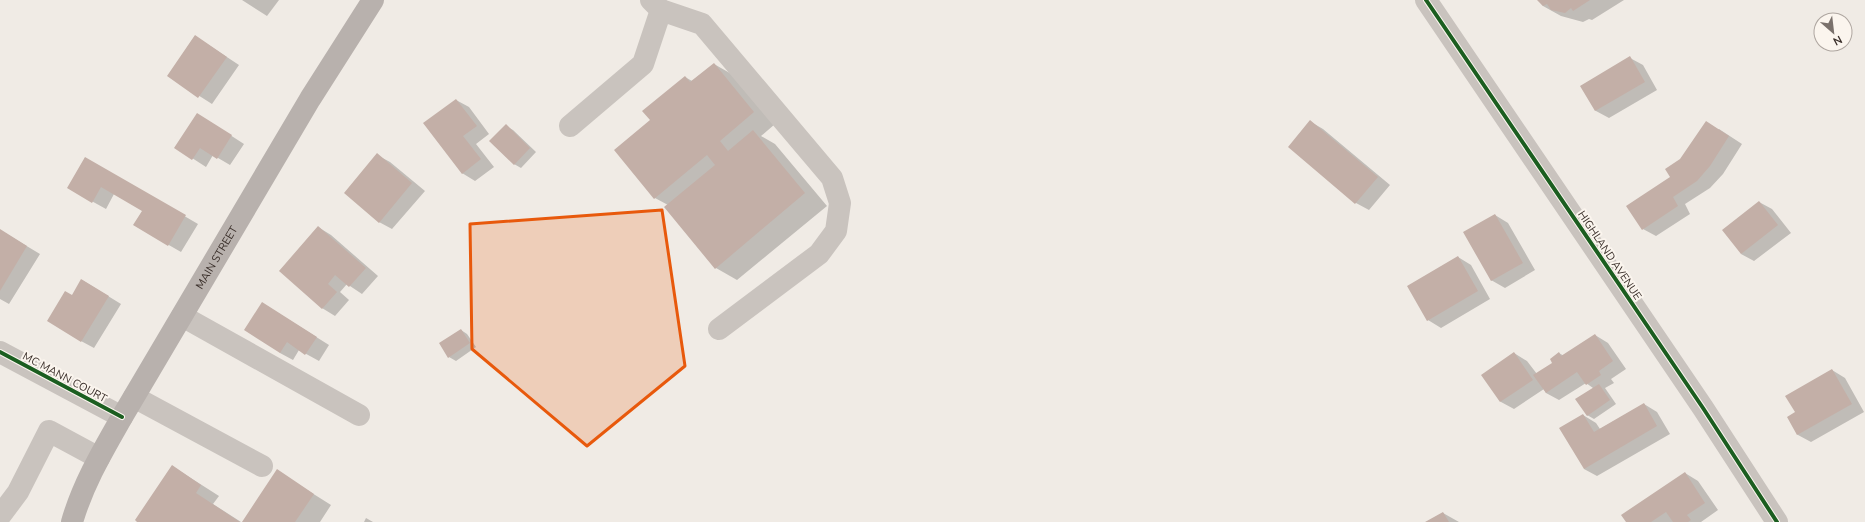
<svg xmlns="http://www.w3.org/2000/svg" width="1865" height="522" font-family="'Nunito Sans',sans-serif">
<rect width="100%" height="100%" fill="#f0ebe5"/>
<path fill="#0003" d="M242,0h37l-12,16z
M1538,0h86l-32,20 -3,-1 -6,3 -22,-6 -18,-10z
M195,36l44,29 -27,39 -44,-28z
M1630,58l13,7 14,25 -48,28 -13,-7 -15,-25z
M714,64l21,12 40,48 -14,12 14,8 52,62 -90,74 -21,-12 -48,-63 -13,-7 -4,-78 34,-43 7,4z
M456,100l13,7 20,27 -13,10 18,23 -19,14 -13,-8z
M210,122l34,22 -14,21 -17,-10 -7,12 -31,-20z
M1311,122l12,7 67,56 -21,25 -13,-7z
M506,126l7,4 23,22 -15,16 -7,-4z
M1719,129l23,15 -19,30 -13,14 -25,16 5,10 -34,22 -13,-7 28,-52z
M377,155l13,7 35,29 -33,38 -13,-7z
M85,158l113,66 -17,28 -47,-27 9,-15 -29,-16 -8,15 -38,-21z
M1759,202l13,7 19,24 -37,28 -13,-7z
M1495,215l13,8 27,47 -30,18 -14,-8z
M318,227l13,8 47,41 -16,18 -15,-10 -7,8 9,8 -14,16 -13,-8z
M0,230l40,24 -31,50 -9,-5z
M1458,257l13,8 19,34 -49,29 -13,-8z
M82,280l39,24 -27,44 -13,-7 -9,-45z
M262,303l67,42 -10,16 -20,-11 -6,10 -13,-7z
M461,330l6,4 9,13 -20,14 -7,-4z
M1595,335l13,8 18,26 -15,10 3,4 -9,5 11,16 -22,15 -7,-4 6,-27 -7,-5 -27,17 -13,-7 -2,-4 -30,20 -13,-7 -18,-27 31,-22 13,8 10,13 17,-11 5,-10 5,3z
M1832,370l13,8 19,34 -53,30 -13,-7 -10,-18 8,-4z
M1644,404l13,8 13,22 -73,42 -13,-7 -1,-54 13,8 4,6z
M172,466l47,30 -6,8 28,18h-102z
M277,471l54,34 -11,17h-77z
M1685,473l13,8 20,29 -17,12h-74z
M1443,513l16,9h-32z
M366,518l7,4h-9z"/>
<path fill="#c3afa7" d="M1537,0h53l-17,11 -2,-3 -6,5 -14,-3 -4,-6 -4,2z
M195,35l32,22 -29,41 -31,-22z
M1630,56l15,26 -50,29 -15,-25z
M714,63l40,49 -34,29 8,10 25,-21 52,63 -90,76 -51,-62 51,-42 -8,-10 -53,44 -40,-49 36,-30 -8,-9 43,-35 5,6z
M456,99l21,27 -14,10 18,23 -19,15 -39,-51z
M197,113l35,22 -15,24 -17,-11 -8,12 -18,-12z
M1310,120l68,57 -23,27 -67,-57z
M1706,121l23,15 -19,30 -13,15 -24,16 5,9 -36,24 -16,-24 44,-29 -5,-8 15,-10z
M506,124l24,24 -16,17 -25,-24z
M377,153l35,30 -33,40 -35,-30z
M85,157l101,58 -18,31 -35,-21 9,-14 -41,-24 -9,16 -25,-15z
M1759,201l19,24 -37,29 -19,-24z
M1495,214l28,49 -32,18 -28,-49z
M318,226l48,42 -17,19 -14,-12 -7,9 9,8 -15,17 -43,-38z
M0,229l27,17 -27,45z
M1458,256l20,35 -51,30 -20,-35z
M81,279l28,17 -28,46 -34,-21 18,-30 7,4z
M262,302l55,35 -12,18 -18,-13 -7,11 -36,-23z
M461,329l9,14 -22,15 -9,-15z
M1595,334l18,27 -14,10 2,4 -15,10 -9,-13 -31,21 -13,-18 19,-12 -2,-4 9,-7 2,4z
M1514,352l19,28 -33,22 -19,-27z
M1832,369l20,35 -55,31 -10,-18 8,-5 -10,-16z
M1599,384l11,16 -23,16 -12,-17z
M1644,403l13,23 -73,43 -25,-41 24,-14 11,18z
M172,465l29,20 -5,8 44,29h-103l-2,-2z
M277,469l37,25 -19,28h-53z
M1685,472l20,31 -18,12 4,5 -3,2h-15l-7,-10 -15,10h-25l-5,-7z
M1443,512l6,10h-24z"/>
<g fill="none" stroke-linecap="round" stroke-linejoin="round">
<path stroke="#c9c3be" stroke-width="22" d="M651,0l10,10 41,14 130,154 8,25 -4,28 -17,23 -100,75
M1426,0l277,408 74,114
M570,126l73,-62 18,-54
M182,316l177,99
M0,352l122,65
M134,397l128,69
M0,516l18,-24 31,-61 50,27"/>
<path stroke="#b8b1ad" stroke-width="22" id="s1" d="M72,522c11,-38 30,-70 50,-105l188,-318 63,-99"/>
<g stroke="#fbf5ee" stroke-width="6">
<path id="cycleway" d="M1426,0l277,408 74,114
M0,352l122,65"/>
</g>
<use href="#cycleway" stroke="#1b5e20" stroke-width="4"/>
</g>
<path fill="#e8590c" fill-opacity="0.2" stroke="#e8590c" stroke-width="3" stroke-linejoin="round" d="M662,210l23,156 -98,80 -115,-97 -2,-125z"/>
<g text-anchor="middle" stroke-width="4" stroke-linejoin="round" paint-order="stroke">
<g font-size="11" fill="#3b302b" stroke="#fbf5ee">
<text transform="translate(1610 255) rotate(56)" y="4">HIGHLAND AVENUE</text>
<text dy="4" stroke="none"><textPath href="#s1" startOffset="302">MAIN STREET</textPath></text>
<text transform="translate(65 377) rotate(28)" y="4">MC MANN COURT</text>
</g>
</g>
<g transform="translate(1833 32) rotate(152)"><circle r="19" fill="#fbf5ee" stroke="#aea6a0"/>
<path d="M0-3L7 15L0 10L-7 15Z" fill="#7a716c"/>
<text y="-6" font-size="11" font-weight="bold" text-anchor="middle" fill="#3b302b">N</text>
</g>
</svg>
